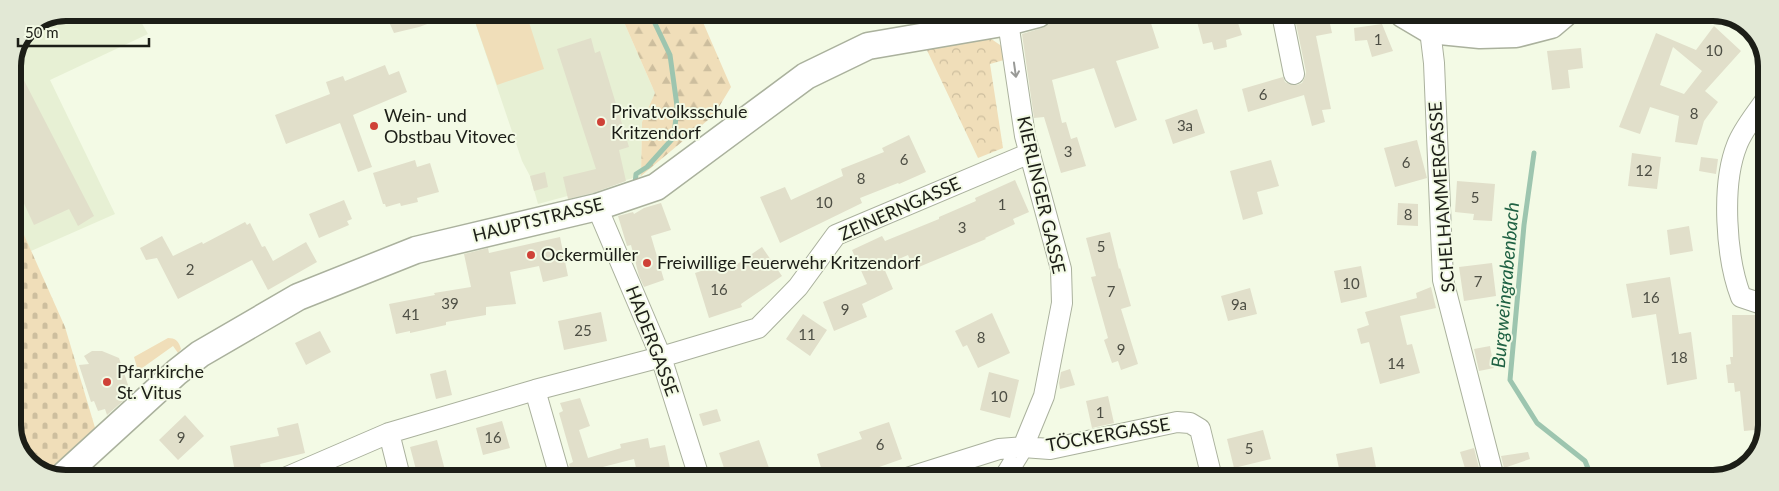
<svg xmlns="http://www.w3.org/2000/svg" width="1779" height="491" font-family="Lato,sans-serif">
<defs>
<pattern id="forest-firs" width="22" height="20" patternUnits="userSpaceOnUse" patternTransform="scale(1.25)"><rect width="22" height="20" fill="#f0deb9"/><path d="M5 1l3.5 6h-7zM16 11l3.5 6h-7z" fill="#cdbe9e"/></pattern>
<pattern id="cemetery-stones" width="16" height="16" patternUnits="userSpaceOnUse" patternTransform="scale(1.25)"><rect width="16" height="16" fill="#f0deb9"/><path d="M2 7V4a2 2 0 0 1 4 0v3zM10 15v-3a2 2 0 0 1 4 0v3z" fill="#cdbe9e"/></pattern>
<pattern id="park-crowns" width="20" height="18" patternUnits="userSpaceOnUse" patternTransform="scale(1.25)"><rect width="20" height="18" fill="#f0deb9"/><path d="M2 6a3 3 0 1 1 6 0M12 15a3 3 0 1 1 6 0" fill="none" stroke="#cdbe9e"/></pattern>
</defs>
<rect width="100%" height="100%" fill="#f3fae5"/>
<path fill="#e7f0d4" d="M66,13h70l12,21 -98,46 65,134 -84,37 -18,-41v-144l15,-38z
M472,13h148l35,80 -13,29 -1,54 -103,28 -8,-28 -8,-15z"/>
<path fill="#f0deb9" d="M472,13h54l18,56 -47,16z
M168,338c7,0 11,3 13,11l-3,4 -5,-7 -35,25 -4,-14z"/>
<path fill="url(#forest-firs)" d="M620,13h79l32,74 -17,28 -73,61 1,-54 13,-29z"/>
<path fill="url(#cemetery-stones)" d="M13,210l52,117 31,104 -47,44 -19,-12 -17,-39z"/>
<path fill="url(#park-crowns)" d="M987,36l16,11 1,13 -14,4 13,84 -25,10 -53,-112z"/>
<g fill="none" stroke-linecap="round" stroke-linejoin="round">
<path stroke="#9dc5af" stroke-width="5" d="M1534,153l-10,72 -14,155 27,43 48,38 7,17
M635,184l1,-10 11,-7 27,-30 3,-31 -7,-51 -20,-42"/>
</g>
<path fill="#e1dfca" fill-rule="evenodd" d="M385,13h67v2l-33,12 -25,6z
M1065,14h83l11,34 -43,13 21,59 -22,8 -21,-60 -42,12 10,43 4,-1 5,17 6,-2 9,29 -25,7 -17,-56 -10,1 -12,-84 20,-6 7,-4 4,-8z
M1195,14h40l7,21 -16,5 1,7 -13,3 -2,-8 -9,2z
M1294,14h17l1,5 16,-4 4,18 -16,3 15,73 -9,1 3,12 -13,4 -8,-31 -56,17 -6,-23 41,-12 2,5 6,3h6l5,-2 3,-6 1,-5z
M1382,24l11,27 -21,6 -5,-17 -12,1 -1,-13z
M1714,26l27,25 -36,40 13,11 -14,19 -7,24 -22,-3 4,-26 -29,-9 -10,27 -21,-7 37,-94 40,17zM1673,47l29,24 -18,23 -24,-9z
M591,38l4,15 5,-2 29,96 -10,3 7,31 -33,12 -25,6 -5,-22 33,-8 -39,-120z
M1581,48l2,20 -15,2 2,18 -18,2 -5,-39z
M14,61l80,155 -16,10 -9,-17 -35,16 -21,-45 -1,-114z
M385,65l4,10 10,-4 8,21 -54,23 19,52 -14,5 -18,-49 -54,21 -11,-29 55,-21 -4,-12 17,-6 2,5z
M1197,109l8,24 -32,11 -8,-24z
M909,135l17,37 -27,12 -1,-1 -38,15 2,5 -82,40 -20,-46 25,-10 6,13 52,-24 -2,-7 43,-17 -2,-4z
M1417,140l10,38 -32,9 -11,-39z
M1632,153l29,4 -4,32 -29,-3z
M1701,157l17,2 -2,15 -17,-3z
M415,160l2,7 13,-4 9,29 -22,6 1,4 -17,4 -1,-3 -14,4 -1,-3h-2l-10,-31z
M1271,160l8,26 -22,6 6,22 -20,6 -13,-49z
M545,172l3,15 -14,4 -4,-15z
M1015,180l14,32 -16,7 2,5 -30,14 1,1 -72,30 -6,-14 -25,11 10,23 -31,15 5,13 -33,14 -11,-29 44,-18 -15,-34 30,-14 3,5 54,-22v-2l37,-16 -1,-3z
M1457,181l38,3 -3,37 -19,-1 1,-6 -19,-2z
M344,200l8,19 -5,2 2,4 -30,13 -10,-24z
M661,203l10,27 -20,6 13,44 -20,7 -5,-11 -8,-31 -4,1 -9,-30 15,-4 1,2 10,-6z
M1398,203l20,1v22l-21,-1z
M245,222l2,3 3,-2 12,24 3,-1 8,15 33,-19 11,20 -49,28 -16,-30 -74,39 -21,-41 -11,2 -6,-12 22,-12 11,20 29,-14 1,2z
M1689,226l4,25 -23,4 -3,-25z
M1110,232l9,37 1,-1 11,38 -10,3 17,55 -17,6 -3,-9 -6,2 -8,-23 4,-2 -17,-61 5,-1 -10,-38z
M560,237l8,39 -25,6 -4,-16 -29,6 6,32 -30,3v8l-40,7v3l-36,8v-2l-14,3 -7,-30 46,-9 -1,-2 37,-6 -7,-33 24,-6 1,5z
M762,247l20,29 -41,28 1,3 -33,11 -14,-45 33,-11 2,7z
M1492,263l4,33 -32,5 -5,-34z
M1361,266l6,31 -26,6 -7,-32z
M1670,277l9,57 12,-2 6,47 -30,6 -11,-71 -24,4 -6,-34z
M1431,287l5,21 -36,8 7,29 5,-1 8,29 -40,11 -11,-42 -8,2 -4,-15 12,-4 -4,-13 52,-14 -1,-5z
M1250,288l7,26 -29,7 -7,-25z
M601,312l6,29 -43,9 -6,-29z
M992,313l18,40 -32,15 -11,-23 -4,2 -8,-16z
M803,314l24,16 -17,26 -24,-17z
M1732,315h25l8,2v112l-21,2 -4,-40 -5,1 -1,-9h-6l-2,-18 5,-1 -1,-7h3z
M320,331l11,21 -25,13 -11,-22z
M1490,346l4,22 -15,3 -5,-22z
M92,351h10l17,7 12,36 -24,21 -2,-6 -7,2 -4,-10 -3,1 -12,-37 10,-1 -5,-8z
M1070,369l5,16 -15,4 -1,-6 2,-11z
M446,370l6,25 -16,4 -6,-25z
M989,372l30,8 -9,38 -30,-8z
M1108,396l6,27 -22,5 -6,-27z
M580,398l10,28 -11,4 9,28 33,-10 -1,-4 28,-6 2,10 15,-3 6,28 -9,2 1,2h-25l-4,-18 -39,10 2,8h-20l-1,-3 -4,2 -3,-12 4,-2 -14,-49 4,-2 -3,-8z
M717,409l4,12 -18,5 -4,-12z
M185,415l19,21 -26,24 -19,-20z
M502,421l8,27 -27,7 -7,-27z
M889,422l13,37 -54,19h-24l-7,-24 45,-15 -3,-7z
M298,423l7,30 -45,11 2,10 -26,3 -6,-31 49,-10 -2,-8z
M1263,430l8,29 -37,9 -7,-29z
M437,440l9,34 -13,3h-15l-8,-30z
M759,440l10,28 -28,9h-14l-8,-24z
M1372,447l6,31h-37l-5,-24z
M1474,448l7,28v2h-13l-8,-26z
M1528,452l2,7 -26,9 -3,-12z"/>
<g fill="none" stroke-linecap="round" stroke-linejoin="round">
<g stroke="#aab19d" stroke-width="22">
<path id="minor" d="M1282,14l12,60
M1430,30l4,33 9,217 51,198
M597,207l64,150 38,120
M1765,305l-24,-8c-15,-39 -20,-112 -4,-152 6,-16 19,-31 29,-46
M535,390l25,87
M389,433l11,44
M287,477l102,-44 146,-43 126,-33 97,-29 40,-41 38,-52 194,-82
M907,478l92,-29 24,-2 27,2 127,-27 13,1 10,6 12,49
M1004,478l19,-31 21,-51 18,-93 -1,-34 -36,-133 -17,-114"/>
</g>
<g stroke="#aab19d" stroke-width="29">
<path id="major" d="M1403,14l27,16 50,5 36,-1 35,-9 13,-11
M62,477l115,-105 23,-18 98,-57 118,-47 181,-43 59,-20 150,-111 62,-30 140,-24 30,-8"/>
</g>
<use href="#minor" stroke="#fff" stroke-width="20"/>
<use href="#major" stroke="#fff" stroke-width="26"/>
</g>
<defs><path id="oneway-shaft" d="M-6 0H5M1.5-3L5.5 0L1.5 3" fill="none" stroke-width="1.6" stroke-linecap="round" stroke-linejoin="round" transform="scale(1.25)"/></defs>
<use stroke="#999a97" href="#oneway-shaft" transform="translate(1015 70) rotate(82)"/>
<g fill="#cf4137" stroke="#f3fae5" stroke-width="2">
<circle cx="601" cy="122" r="5"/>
<circle cx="374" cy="126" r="5"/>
<circle cx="531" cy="255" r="5"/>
<circle cx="647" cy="263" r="5"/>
<circle cx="107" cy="382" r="5"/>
</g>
<g text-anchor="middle" stroke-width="4" stroke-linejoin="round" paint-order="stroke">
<g font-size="15" fill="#4d4e44">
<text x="1378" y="45">1</text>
<text x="1714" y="56">10</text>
<text x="1263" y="100">6</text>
<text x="1694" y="119">8</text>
<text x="1185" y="131">3a</text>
<text x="1068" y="157">3</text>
<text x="904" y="165">6</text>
<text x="1406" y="168">6</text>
<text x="1644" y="176">12</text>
<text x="861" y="184">8</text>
<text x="1475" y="203">5</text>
<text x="824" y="208">10</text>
<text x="1002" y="210">1</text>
<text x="1408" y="220">8</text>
<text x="962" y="233">3</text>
<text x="1101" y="252">5</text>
<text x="190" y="275">2</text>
<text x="1478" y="287">7</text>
<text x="1351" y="289">10</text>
<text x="719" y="295">16</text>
<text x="1111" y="297">7</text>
<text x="1651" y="303">16</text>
<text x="450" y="309">39</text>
<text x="1239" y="310">9a</text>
<text x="845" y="315">9</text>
<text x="411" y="320">41</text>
<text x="583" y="336">25</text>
<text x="807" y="340">11</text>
<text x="981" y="343">8</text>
<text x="1121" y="355">9</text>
<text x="1679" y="363">18</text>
<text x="1396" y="369">14</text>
<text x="999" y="402">10</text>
<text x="1100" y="418">1</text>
<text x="181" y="443">9</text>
<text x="493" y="443">16</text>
<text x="880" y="450">6</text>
<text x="1249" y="454">5</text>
</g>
<g font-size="18" fill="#1c1e17" stroke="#f3fae5" text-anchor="start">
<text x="611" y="118">Privatvolksschule<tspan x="611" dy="21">Kritzendorf</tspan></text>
<text x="384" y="122">Wein- und<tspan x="384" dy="21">Obstbau Vitovec</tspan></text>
<text x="541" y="261">Ockermüller</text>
<text x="657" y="269">Freiwillige Feuerwehr Kritzendorf</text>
<text x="117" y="378">Pfarrkirche<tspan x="117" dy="21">St. Vitus</tspan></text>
</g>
<g font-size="18" fill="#1c1e17" stroke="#f3fae5">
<text transform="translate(1041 195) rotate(77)" y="6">KIERLINGER GASSE</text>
<text transform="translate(1442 197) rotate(-94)" y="6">SCHELHAMMERGASSE</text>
<text transform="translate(900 209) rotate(-24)" y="6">ZEINERNGASSE</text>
<text transform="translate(538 220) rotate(-14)" y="6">HAUPTSTRASSE</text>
<text transform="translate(652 341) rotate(69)" y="6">HADERGASSE</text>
<text transform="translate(1108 435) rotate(-10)" y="6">TÖCKERGASSE</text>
</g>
<g font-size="19" font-style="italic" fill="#1f6143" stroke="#f3fae5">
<text transform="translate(1505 285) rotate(-85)" y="7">Burgweingrabenbach</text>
</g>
</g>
<path d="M0 0H1779V491H0ZM66 21H1713A45 45 0 0 1 1758 66V425A45 45 0 0 1 1713 470H66A45 45 0 0 1 21 425V66A45 45 0 0 1 66 21Z" fill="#e2e8d5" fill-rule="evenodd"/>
<path fill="none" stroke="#1c1e17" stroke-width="6" d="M66 21H1713A45 45 0 0 1 1758 66V425A45 45 0 0 1 1713 470H66A45 45 0 0 1 21 425V66A45 45 0 0 1 66 21Z"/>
<path d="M18 38v8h131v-8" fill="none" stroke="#1c1e17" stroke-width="2.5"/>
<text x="25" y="38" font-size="15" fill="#1c1e17" stroke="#f3fae5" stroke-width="4" paint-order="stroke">50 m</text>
</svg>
